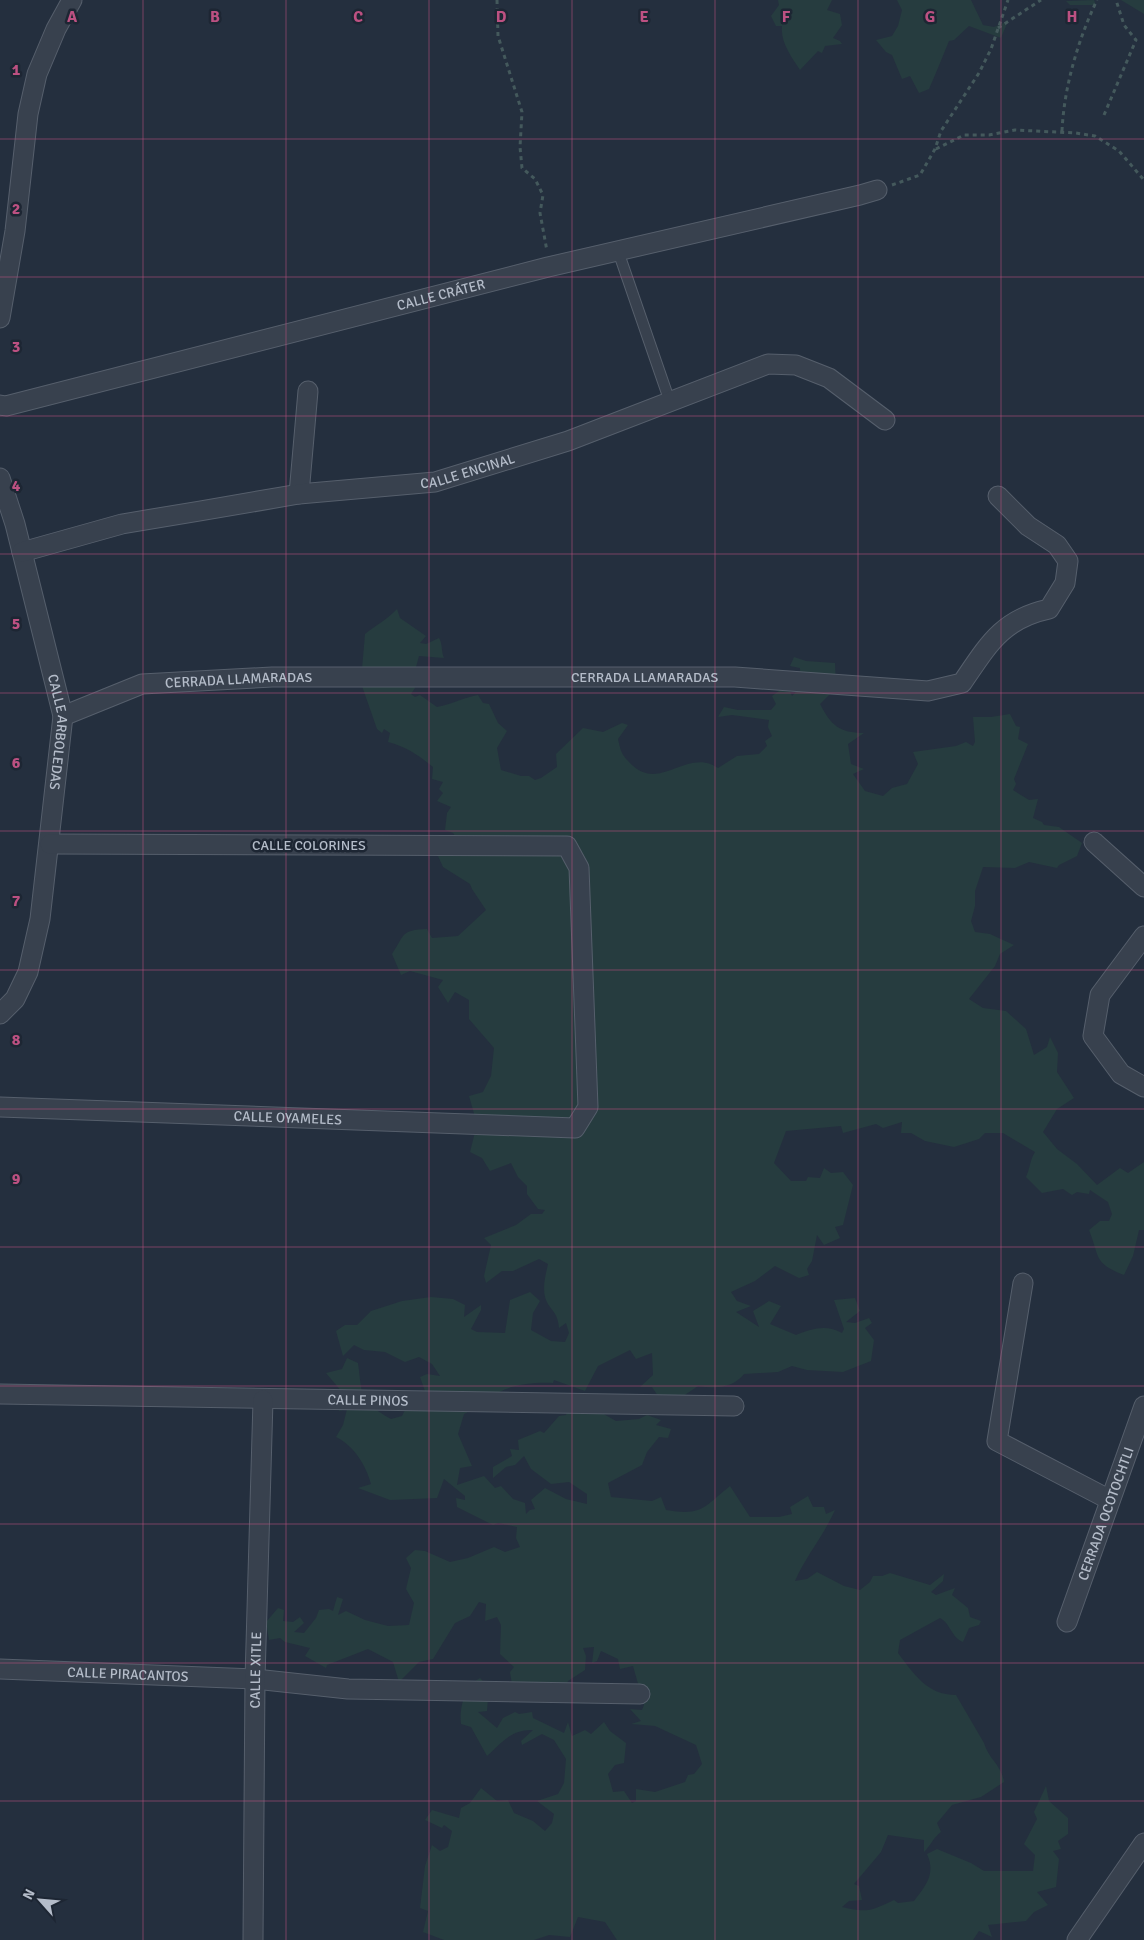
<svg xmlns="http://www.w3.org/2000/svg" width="1144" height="1940" font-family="Signika,sans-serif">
<rect width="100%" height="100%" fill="#242f3e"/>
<path fill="#263c3f" d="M778,0h54l-5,10 13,4 2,11 -9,13 7,3 2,3 -17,2 -3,7 -4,-2 -18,19c-8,-12 -20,-28 -18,-44h-6l-5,-10 8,-11z
M897,0h74l12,25 11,2 14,-6 -7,17 -32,-12 -15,14 -5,1c-7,17 -13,32 -20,48l-10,4 -9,-17 -8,3 -10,-24 -6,-3 -10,-12 16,-4 6,-10 4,-16z
M1094,0l2,5h-26l-4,-4z
M1121,0h23v14z
M397,609l3,9 26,18 -6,7 6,1 13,-6c4,7 2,13 5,20l-25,-2 -7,26 3,6 -4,6 4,3 5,-2 17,12c16,-3 25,-9 41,-12l5,8 6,1 9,19 9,8 -10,17 4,22 20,6h8l6,4 6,-2 16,-11 -1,-13 27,-26 20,4 19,-9 6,2 -10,14c3,14 4,16 14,26 29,27 55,-18 86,3l19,-12 22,-2 8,-8 -2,-5 7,-5 -4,-9 1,-7 -37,-5 -14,2 6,-10 14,3h33l5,-6 -4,-8 15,-11 5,11c9,-8 8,-16 8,-28l-10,-2 4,-9 12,4 29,2 1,25 -16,16c11,21 19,29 44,29l-16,11 3,20 13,5 -11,5 12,17 18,5 9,-8 15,-4 11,-20 -5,-12 43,-6 10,-4 7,4 2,-4 -2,-25h18l19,-3 6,12 4,1 -2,12 10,5 -14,35 2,5 -3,6 16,10 9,-1 -5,19 9,4 2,3 15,2 23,16 -5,13 -18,9 -2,3 -28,-6 -14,6 -32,-1 -8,24v15l-4,15 4,11 15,2 24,11 -14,9 -5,12 -26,33 14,9 23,3 20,18 8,26 13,-8 3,-10 8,16 -1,19 17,26 -17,11 -14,23 14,17 20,15 20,21 23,-17 8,5 16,-11v68h-5l-6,26 -9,19c-31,-12 -24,-18 -35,-45l11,-9h9l3,-7 -4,-12 -18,-12 -1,4 -12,-2 -5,3 -9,-6 -21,4 -16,-16c4,-9 4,-17 9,-25l-32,-19h-18l-6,6 -25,8 -29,-6 -14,-8h-10l1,-11 -19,6 -7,-4 -33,9 -2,-7 -55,5 -12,32 17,18h15l2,-4 12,1 4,-10 7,5 12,-1 10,13 -10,40 -8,2 5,11 -16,7 -7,-10 -5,26 -5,8 2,6 -10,3 -24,-12 -20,15 -24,11 6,9 14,5 -15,6 23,15 -6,-16 16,-10 12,5 -11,18 26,11c16,-6 30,-11 46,-2l2,-4 -10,-29 21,-2 5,13 -14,11 9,1 14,-5 3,5 -7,5 9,12 -3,21 -28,11 -36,-2 -15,-4 -14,6 -34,2c-11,14 -29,15 -46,12l-25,17 -9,2 -12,-18h-12l13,-12 -1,-22 -16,6 -6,-9 -32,16 -13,25 -31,-11 -1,3c-23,-1 -47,2 -65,16 -8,6 -15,11 -24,15l-6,20 14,32 -12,2 -3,17 27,-9 11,12 6,-2 12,13 12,4 1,11 4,-4 5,-1 -4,-9 14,-12 21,11 21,5v-10l-18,-12 -18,2 -20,-15 -7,-13 -9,9 -9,2 -13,11v-11l19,-11 -2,-7 9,1 -1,-10 22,-9 4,2 15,-17 7,-1 6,-19 44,25 23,-2 8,-4 14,5 -5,5 15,4 -3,9 -9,-1 -12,15 -5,13 -34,18 3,14 41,4 9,-4 5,13c36,6 37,-2 64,-24l20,31h29l13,-3 -2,-7 18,-11 5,11h11l2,7 9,-4c-11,25 -29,46 -40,71l12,-2 10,-7 27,14 16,4 10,-8 3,-6h9l8,-3 40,12 14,-11 -1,7 -12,11 5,3 19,-7 -3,7 16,13 2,9 11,4 -2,4 -10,3 -6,14c-12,-5 -12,-18 -23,-24l-40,22 -2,13c16,21 29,42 58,42l28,48c4,15 18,23 20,39l-23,15 -29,8 -15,18 4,9c-8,6 -10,13 -17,20v-12l-36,-5 -7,17 -27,32 5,2 3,14 -13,1 -7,6c25,6 29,4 52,-7l4,3 16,-2c12,-16 22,-27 13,-47l10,-5 34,14 13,8h49l2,-16 -11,-11 13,-25 -3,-7 12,-26 3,15 19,17v16l-10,7 3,8 -8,2 6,8 -3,28 -19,5 11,13 -14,7 -8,9 -38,4 4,12 -13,-6 -6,9h-356l-12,-18 -27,-5 -8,20 -21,-2 -15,5h-90l-21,-8 5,-21 -8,-3 5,-42 7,-21 8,6 8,-4 4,-16 -8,-6 -2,3 -17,-8 7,-10 27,8 2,-10 9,-5 11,-15 16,13 11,-1 6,13 19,8 12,10 7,-8 2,-9 -17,-13 21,-7 6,-11 2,-24 -12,-19 -12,-6 -20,11 -1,-4 12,-11c-21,-1 -31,12 -46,26l-16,-29 -10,-3c-2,-17 4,-38 19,-46l12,12 -4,9 -1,12 -9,1 19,16 6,-10 12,-6 4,2 13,-2 1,6 31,15 4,-11 4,14 13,-6 6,4 13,-12 6,9 16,12 -2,20 -9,2 -7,9 5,18 11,-1 8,12 4,-2v-12l19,3 30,-10 3,-7 6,-1 8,-10 -6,-19 -41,-19 -24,-2 10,-3 -11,-12 12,1 2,-5 -11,-39 -13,3 -2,-10 -17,-8 -4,10 -5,2 2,-16 -11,1 3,8 -1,14 -17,11 -6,15 -50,-11 -2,-13 4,-5 -14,-13 1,-29 -4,-8 -12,4 1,-17 -7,-2 -9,14 -15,7 -22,36 -14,3 -20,20 -6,-20 -25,-13 -41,16 -1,3 -21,-12 5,-8 -25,-6 -5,-4 -11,2 -3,-18 12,-14 6,2 -1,11 10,1 7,-5 4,6 -10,9 10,1 12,-15 3,-8 10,-1 4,2 4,-14 6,2 -5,16 8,-4 19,9 23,6 21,-1 5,-22 -8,-14 5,-21 -5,-10 9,-8 10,1 25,11 18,-4 26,-11 11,5 15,-5 -4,-9 1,-11 -19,-4 -5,2 -36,-18 -1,-9 9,2v-4l-21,-17 -7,19 -47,2 -32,-12 13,-4c-5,-19 -17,-38 -35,-47l7,-12 4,-16 -8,2 3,-19 -16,-19 16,-4 5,-11 11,5c5,36 0,37 33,56l11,-3 3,-6 21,-16 -6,-17 7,-3 13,2 -8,-12 -13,-7 -14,5 -20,-10 -21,-2 -10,-5 -11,11 -7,-25 9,-6h12l14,-14 31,-10 29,-4 22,2 12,6 -1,12 17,-12v5l-10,19 6,3 28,1 5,-33 20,-8 10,9 -7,12 -2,17 20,11 14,1 4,-9 -3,-10 -7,5c-1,-11 -3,-13 -9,-21 -10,-13 -5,-29 -2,-43l-9,-5 -26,12h-11l-16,12 -2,-7 7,-31 -7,-7 32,-13 15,-11h11l3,-4 -7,-1 -11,-15v-8l-9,-9 -7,-14 -21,8 -8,-13 -12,-6 7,-28 -8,-28 14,-4 8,-16 3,-28 -25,-29v-19l-14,-8 -7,11 -10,-16 5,-7 -33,-9 -9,4 -9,-21c13,-19 8,-24 35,-25l5,9 26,-2 28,-26 -14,-21 -2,-5 -27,-17 -5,-11 7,-5 11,-14 -3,-4 -8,-3 2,-17 4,-6 -14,-6 6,-8 -4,-4 4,-7 -11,-3 1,-12c-15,-12 -26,-20 -45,-25l2,-9 -6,-4 -2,4 -5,-4 -15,-43 -9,-10 9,-7 3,-35c11,-9 23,-15 32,-25z"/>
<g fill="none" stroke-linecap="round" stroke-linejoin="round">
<g stroke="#565f6c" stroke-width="12">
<path id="service" d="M618,251l52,151"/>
</g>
<g stroke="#565f6c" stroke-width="21">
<g id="minor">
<path d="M0,318l15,-87 13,-117 9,-40 19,-45 16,-29"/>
<path id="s1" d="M0,405l6,1 542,-139 312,-72 17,-5"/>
<path id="s2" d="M0,478l15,46 48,192 -23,203 -12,53 -13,27 -15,15"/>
<path d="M299,494l9,-103"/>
<path id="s3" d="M22,552l100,-28 78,-13 99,-17 136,-12 133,-41 200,-77 28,1 33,13 56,42"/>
<path id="s4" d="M63,716l79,-32 130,-7h463l193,14 34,-8c26,-38 40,-64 87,-74l16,-26 3,-22 -11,-16 -29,-19 -30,-30"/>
<path d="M1094,842l50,45"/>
<path d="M1144,936l-44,59 -7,41 28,38 23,13"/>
<path id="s5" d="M0,1107l575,21 13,-21 -9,-239 -12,-22 -517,-2"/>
<path d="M1023,1283l-26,158 113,59"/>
<path id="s6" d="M0,1394l734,12"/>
<path id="s7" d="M1067,1622l77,-216"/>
<path id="s8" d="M0,1669l255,10 93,10 292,5"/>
<path id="s9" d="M253,1940l2,-261 8,-279"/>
<path d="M1077,1940l67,-97"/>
</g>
</g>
<path stroke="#44595c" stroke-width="3" stroke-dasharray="4 4" stroke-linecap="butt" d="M497,0l1,36 24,76 -2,35 2,21 13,11 8,16 -3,18 7,38
M998,28l43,-28
M1104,115l32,-75 -12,-15 -8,-25
M1062,131c2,-44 16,-91 35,-131
M936,149l28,-14h25l26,-5 61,3 19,3 24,15 25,29
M892,185l28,-10 15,-26 6,-18 38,-58 12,-24 17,-49"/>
<use href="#service" stroke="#38414e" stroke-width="10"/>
<use href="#minor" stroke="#38414e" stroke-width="19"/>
</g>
<path fill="none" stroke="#bd5182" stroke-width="1" stroke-opacity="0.55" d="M143,0v1940M286,0v1940M429,0v1940M572,0v1940M715,0v1940M858,0v1940M1001,0v1940M0,139h1144M0,277h1144M0,416h1144M0,554h1144M0,693h1144M0,831h1144M0,970h1144M0,1109h1144M0,1247h1144M0,1386h1144M0,1524h1144M0,1663h1144M0,1801h1144"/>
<g text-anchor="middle" stroke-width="5" stroke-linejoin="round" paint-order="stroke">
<g font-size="14" fill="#b4bcc9" stroke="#1d2633">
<text dy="5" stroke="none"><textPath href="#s1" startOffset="455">CALLE CRÁTER</textPath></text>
<text dy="5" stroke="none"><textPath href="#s3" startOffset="454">CALLE ENCINAL</textPath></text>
<text dy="5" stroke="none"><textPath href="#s4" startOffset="588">CERRADA LLAMARADAS</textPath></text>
<text dy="5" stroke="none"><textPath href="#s4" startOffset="182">CERRADA LLAMARADAS</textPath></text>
<text dy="5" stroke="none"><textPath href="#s2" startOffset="262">CALLE ARBOLEDAS</textPath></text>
<text x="309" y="850">CALLE COLORINES</text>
<text dy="5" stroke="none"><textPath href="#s5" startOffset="288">CALLE OYAMELES</textPath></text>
<text dy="5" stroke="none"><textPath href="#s6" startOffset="368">CALLE PINOS</textPath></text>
<text dy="5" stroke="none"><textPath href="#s7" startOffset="115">CERRADA OCOTOCHTLI</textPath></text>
<text dy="5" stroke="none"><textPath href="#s9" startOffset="270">CALLE XITLE</textPath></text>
<text dy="5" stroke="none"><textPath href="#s8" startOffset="128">CALLE PIRACANTOS</textPath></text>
</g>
</g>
<g font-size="16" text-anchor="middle" font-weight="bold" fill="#bd5182" stroke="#1d2633" stroke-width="5" stroke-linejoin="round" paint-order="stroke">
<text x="72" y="22">A</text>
<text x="215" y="22">B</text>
<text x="358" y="22">C</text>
<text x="501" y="22">D</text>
<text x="644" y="22">E</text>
<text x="786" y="22">F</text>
<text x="930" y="22">G</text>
<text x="1072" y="22">H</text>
<text x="16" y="75">1</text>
<text x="16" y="214">2</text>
<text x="16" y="352">3</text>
<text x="16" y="491">4</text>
<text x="16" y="629">5</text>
<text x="16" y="768">6</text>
<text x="16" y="906">7</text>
<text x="16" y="1045">8</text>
<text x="16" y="1184">9</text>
</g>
<g transform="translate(40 1900) rotate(297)" stroke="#1d2633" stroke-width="4" paint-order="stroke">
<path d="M0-4L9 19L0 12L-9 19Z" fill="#b4bcc9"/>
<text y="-8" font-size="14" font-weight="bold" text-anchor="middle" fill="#b4bcc9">N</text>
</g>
</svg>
